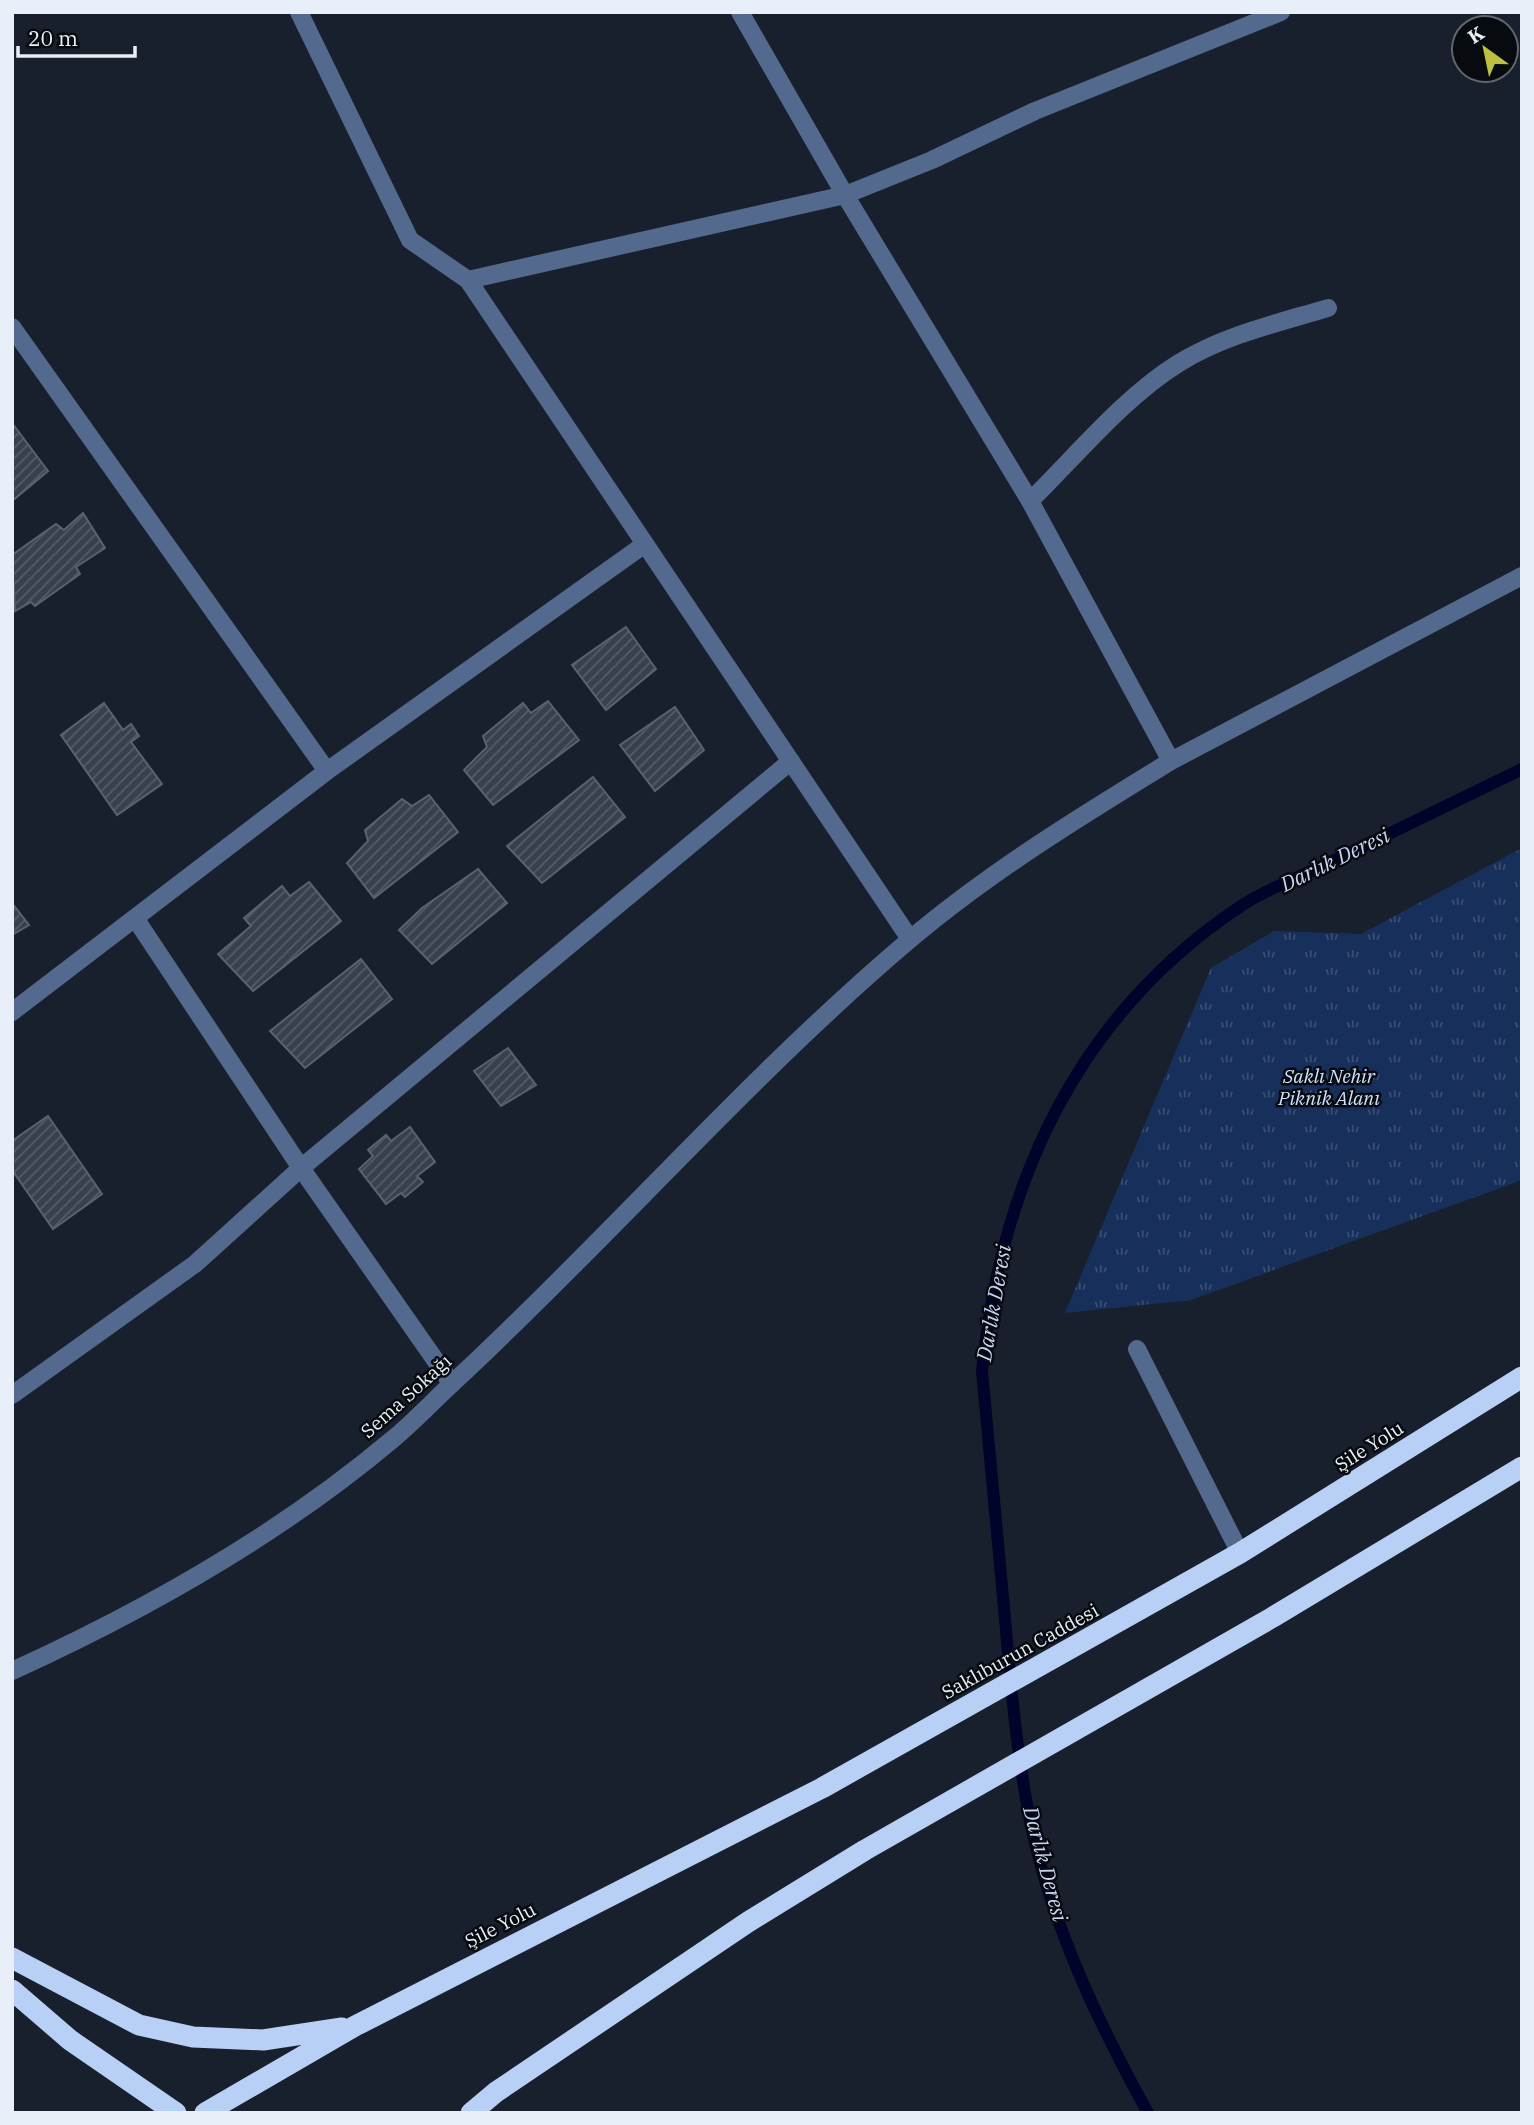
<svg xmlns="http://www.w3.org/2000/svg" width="1534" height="2125" font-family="'IBM Plex Serif',serif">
<defs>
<pattern id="grass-tufts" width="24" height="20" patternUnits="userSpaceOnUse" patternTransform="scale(1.75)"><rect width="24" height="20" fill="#17305b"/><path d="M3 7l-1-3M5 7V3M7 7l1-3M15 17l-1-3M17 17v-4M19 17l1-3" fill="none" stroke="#394e73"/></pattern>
<pattern id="building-hatch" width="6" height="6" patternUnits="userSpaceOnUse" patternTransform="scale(1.75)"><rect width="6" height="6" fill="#37404e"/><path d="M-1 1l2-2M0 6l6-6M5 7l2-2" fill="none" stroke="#545c68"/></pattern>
</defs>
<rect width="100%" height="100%" fill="#19202d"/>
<path fill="url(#grass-tufts)" d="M1522,848v332l-331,120 -126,13 146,-345 63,-37 87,3z"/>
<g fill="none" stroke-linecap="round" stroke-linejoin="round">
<path stroke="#00032a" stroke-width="12" d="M1148,2113c-48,-87 -91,-177 -114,-274 -17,-76 -23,-152 -30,-231 -8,-79 -15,-158 -22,-237 19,-190 96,-357 259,-465 27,-18 61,-30 90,-44 64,-31 127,-62 191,-93"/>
</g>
<path fill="url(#building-hatch)" stroke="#596271" stroke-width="2" d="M12,423l36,48 -36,30z
M83,513l22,35 -29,19 4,7 -45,32 -4,-4 -16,9 -3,-56 44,-31 8,6z
M626,627l30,42 -50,41 -34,-45z
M548,701l31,39 -86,65 -29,-35 23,-23 -4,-11 40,-33 8,10z
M104,703l19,27 8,-6 8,12 -8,6 31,42 -45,31 -56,-80z
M675,707l29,43 -49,41 -35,-46z
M593,777l32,40 -83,66 -35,-37z
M429,795l29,37 -84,66 -27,-35 21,-22 -3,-11 37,-31 10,7z
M478,869l29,34 -75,61 -33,-34 23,-22z
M309,882l32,39 -88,70 -35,-37 33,-28 -7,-8 38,-32 8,10z
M12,903l17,22 -17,10z
M361,959l31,40 -87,69 -35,-37z
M508,1048l28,37 -35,21 -27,-35z
M48,1116l54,78 -49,35 -41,-59v-29z
M410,1127l25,35 -18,14 6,6 -18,15 -4,-4 -15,11 -27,-35 14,-13 -5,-6 18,-15 5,6z"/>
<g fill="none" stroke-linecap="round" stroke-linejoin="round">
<path stroke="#53698e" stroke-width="18" d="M1030,501c46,-45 94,-104 149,-138 45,-28 99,-40 149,-55
M1137,1349l103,204"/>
<path stroke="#53698e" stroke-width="18" d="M299,12l111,228 58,40 377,-85 -105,-183
M468,280l442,659
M12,327l315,444
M1171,761l351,-185
M135,918l166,250 151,216
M12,1012l315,-241 318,-227
M12,1395l183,-131 106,-96 490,-407
M12,1671c136,-62 267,-136 381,-232 23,-19 43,-41 65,-61 153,-142 290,-301 449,-436 81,-69 174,-126 264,-181l-141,-260 -185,-306 87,-35 103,-49 246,-99"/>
<path stroke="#b9d0f6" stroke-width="21" d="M12,1958l127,67 54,12 70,3 79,-12
M12,1990l58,50 106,73
M205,2113l150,-87 467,-238 418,-235 282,-176
M471,2113l25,-21 252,-170 117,-72 408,-233 249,-150"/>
</g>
<g text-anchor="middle" stroke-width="5" stroke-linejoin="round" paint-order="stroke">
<g font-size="19" font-style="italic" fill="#cfe1ff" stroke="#070a0f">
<text x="1329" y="1083">Saklı Nehir<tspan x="1329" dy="22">Piknik Alanı</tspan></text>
</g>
<g font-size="19" fill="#e9eff8" stroke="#070a0f">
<text transform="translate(406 1396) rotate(-42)" y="7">Sema Sokağı</text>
<text transform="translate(1369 1446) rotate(-32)" y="7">Şile Yolu</text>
<text transform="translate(1020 1651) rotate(-29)" y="7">Saklıburun Caddesi</text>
<text transform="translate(500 1925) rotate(-27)" y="7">Şile Yolu</text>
</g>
<g font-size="21" font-style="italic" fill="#c5d7f5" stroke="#070a0f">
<text transform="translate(1335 860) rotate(-26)" y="7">Darlık Deresi</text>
<text transform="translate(994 1303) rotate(-80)" y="7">Darlık Deresi</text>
<text transform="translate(1045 1864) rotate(75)" y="7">Darlık Deresi</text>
</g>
</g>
<rect width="1534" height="2125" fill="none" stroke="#e9eff8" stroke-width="28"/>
<g transform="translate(1485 49) rotate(327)"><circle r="33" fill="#070a0f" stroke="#61666c" stroke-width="2"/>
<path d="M0-5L12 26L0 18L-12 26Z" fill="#bdbf43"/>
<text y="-10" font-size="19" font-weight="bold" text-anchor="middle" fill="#e9eff8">K</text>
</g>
<path d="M18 46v10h117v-10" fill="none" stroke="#e9eff8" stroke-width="3.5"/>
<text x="28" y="46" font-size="21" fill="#e9eff8" stroke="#070a0f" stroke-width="5" paint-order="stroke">20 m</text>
</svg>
